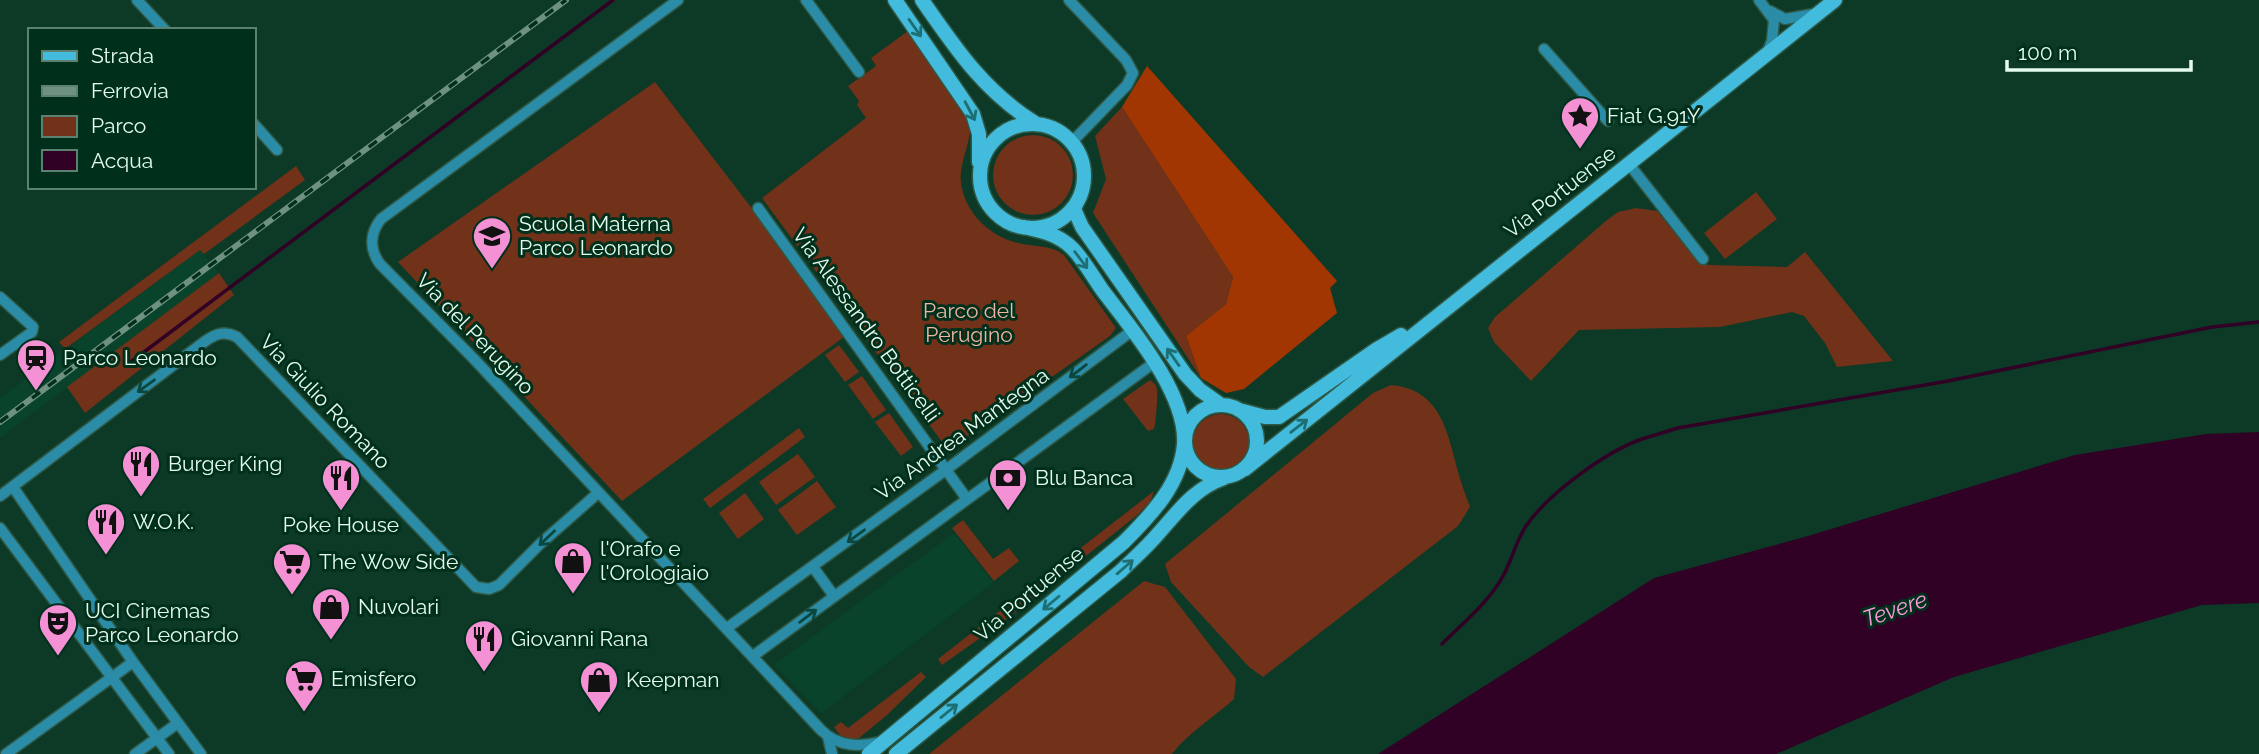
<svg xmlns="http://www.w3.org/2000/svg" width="2259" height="754" font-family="Raleway,sans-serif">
<rect width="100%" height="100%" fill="#0c3a26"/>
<path fill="#09432b" d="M200,250l19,23 -219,165v-40z
M954,533l39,50 -172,130 -47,-48z"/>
<path fill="#723119" d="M908,31l60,88c7,21 -10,41 -7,64 4,31 31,56 62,61 15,3 28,1 41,11l52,73 -6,8 -162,114 -186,-252 104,-80 -9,-13 2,-4 -11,-15 28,-20 -5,-8z
M655,82l193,252 -226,167 -224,-239z
M1122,107l111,170 -7,27 -40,32 15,42 -108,-165 13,-34 -11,-43z
M993 175a40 40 0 1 1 80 0a40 40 0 1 1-80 0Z
M296,166l9,14 -101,74 -4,-4 -135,99 -6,-7z
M1756,192l21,27 -52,40 -21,-26z
M1636,208l21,3 40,50 12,4 78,2 18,-15 88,109 -56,6 -12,-24 -21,-27 -12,-4 -72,15 -141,3 -48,51 -37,-39 -6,-14 7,-11 112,-97 11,-8z
M219,273l15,22 -149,118 -18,-26z
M839,345l20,27 -14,10 -20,-27z
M862,376l24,34 -13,9 -25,-34z
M1150,380c4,3 6,4 7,9 1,5 -1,35 -3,40l-6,2 -25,-32z
M1391,385c51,4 57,50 68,90 3,11 7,21 11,32l-12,19 -195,151 -14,-10 -78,-85 -6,-18 208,-171z
M889,413l24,34 -12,9 -26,-34z
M1193 442a28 28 0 1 1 56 0a28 28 0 1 1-56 0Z
M799,428l6,9 -95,71 -7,-9z
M798,454l17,23 -39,28 -17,-23z
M817,481l19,26 -39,28 -19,-25z
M1154,491l-4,11 -14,14 -129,103 -65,46 -4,-6z
M745,493l19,26 -26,20 -19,-26z
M963,520l30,39 16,-11 10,13 -25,20 -42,-53z
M1144,581l21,6 71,92 -2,20c-20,18 -46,34 -62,55h-243z
M921,672l5,5 -40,39 -27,22 -16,1 -9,-12 7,-5 7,6z"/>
<path fill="#a23602" d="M1147,66l190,215 -7,7 7,25 -93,76 -18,4 -25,-15 -15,-42 40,-32 7,-27 -111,-170z"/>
<path fill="#310025" d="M2259,432v171l-57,2 -248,72 -178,77h-398l276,-176 154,-42 267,-81 131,-21z"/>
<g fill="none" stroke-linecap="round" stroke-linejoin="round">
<path stroke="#310025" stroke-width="3.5" d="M128,364l485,-364
M1442,644c21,-21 47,-42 61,-68 9,-16 13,-35 23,-50 22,-32 79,-74 116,-87 12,-4 24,-7 36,-11l270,-47 264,-54 47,-5"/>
<g stroke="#2f5946" stroke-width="13">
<path id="street" d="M137,0l28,30
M678,0l-297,219c-11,14 -12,30 -1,45l94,95 347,371c18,18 40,17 63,11
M806,0l53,72
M1069,0l57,60 7,13 -6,12 -55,57
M1759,0l15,20 -2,21 -5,12
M1770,11l15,8 29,-5
M1544,49l64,72
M254,124l23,26
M1629,164l74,95
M758,208l209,291
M0,297l33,30 -1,5 -32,23
M13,487l120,175 68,92
M0,496l204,-154c11,-8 20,-12 33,-5l239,250 13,2 10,-4 41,-41 58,-51
M0,528l169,226
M813,567l21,29
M727,628l220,-159 186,-139
M753,656l402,-294
M828,737l4,17
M6,754l127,-92
M135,754l43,-31"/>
</g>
<g stroke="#2f5946" stroke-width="17">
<path id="secondary" d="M895,0l78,114 6,20v28
M922,0c34,49 62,91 113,123
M980 176a52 52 0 1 1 104 0a52 52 0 1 1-104 0Z
M1077,202l-3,7 8,18 103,147 15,16 21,15
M1185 441a36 36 0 1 1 72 0a36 36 0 1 1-72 0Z
M1239,410l26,7h14l98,-68 24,-14
M1245,469l590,-469
M869,754l255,-212c27,-27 57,-58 60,-98 3,-50 -52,-115 -81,-153 -10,-14 -19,-31 -31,-43 -14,-14 -31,-17 -48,-21
M896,754l225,-183c12,-12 25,-23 36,-36 21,-23 36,-46 67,-57"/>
</g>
<use href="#street" stroke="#2a8ca6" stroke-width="10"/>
<use href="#secondary" stroke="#42bbdd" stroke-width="14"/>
<g stroke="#6e9180" stroke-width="6">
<path id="rail" d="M0,422l566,-422"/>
</g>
<use href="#rail" stroke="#00301c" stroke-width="3.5" stroke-dasharray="10" stroke-linecap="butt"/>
</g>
<defs><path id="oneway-shaft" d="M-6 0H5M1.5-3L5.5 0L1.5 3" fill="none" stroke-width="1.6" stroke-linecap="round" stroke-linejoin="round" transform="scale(1.75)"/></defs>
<g stroke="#1e6f73">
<use href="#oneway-shaft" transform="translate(915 28) rotate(55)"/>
<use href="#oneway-shaft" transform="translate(970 111) rotate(62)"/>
<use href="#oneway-shaft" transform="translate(1081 260) rotate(53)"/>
<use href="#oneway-shaft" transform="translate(1173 357) rotate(-125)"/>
<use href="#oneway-shaft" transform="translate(1299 426) rotate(-38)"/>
<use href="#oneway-shaft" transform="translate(1125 567) rotate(-41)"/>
<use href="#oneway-shaft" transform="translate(1051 603) rotate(140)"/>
<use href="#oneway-shaft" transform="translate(949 711) rotate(-39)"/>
</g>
<g stroke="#0a473e">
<use href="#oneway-shaft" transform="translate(1078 371) rotate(143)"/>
<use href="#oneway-shaft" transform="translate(146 386) rotate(144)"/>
<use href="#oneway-shaft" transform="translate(856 536) rotate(144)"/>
<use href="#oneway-shaft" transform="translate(547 538) rotate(137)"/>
<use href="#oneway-shaft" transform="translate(808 616) rotate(-37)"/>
</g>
<defs>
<g id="sight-pin" transform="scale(2.0125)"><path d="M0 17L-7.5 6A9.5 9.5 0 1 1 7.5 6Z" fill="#f491d4" stroke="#00301c"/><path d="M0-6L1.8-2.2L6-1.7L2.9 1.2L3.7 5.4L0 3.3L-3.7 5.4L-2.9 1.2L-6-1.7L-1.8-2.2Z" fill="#111"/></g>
<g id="school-pin" transform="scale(2.0125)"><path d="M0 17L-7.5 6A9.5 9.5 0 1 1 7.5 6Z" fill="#f491d4" stroke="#00301c"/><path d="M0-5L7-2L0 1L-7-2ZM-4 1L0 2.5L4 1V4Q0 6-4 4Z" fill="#111"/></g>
<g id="station-pin" transform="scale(2.0125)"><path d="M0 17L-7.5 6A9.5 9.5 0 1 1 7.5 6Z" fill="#f491d4" stroke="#00301c"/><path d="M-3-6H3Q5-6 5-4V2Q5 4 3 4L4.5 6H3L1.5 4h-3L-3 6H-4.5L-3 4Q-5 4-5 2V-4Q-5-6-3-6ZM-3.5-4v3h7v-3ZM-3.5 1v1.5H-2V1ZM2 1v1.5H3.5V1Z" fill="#111"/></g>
<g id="restaurant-pin" transform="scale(2.0125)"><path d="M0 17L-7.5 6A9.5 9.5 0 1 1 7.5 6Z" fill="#f491d4" stroke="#00301c"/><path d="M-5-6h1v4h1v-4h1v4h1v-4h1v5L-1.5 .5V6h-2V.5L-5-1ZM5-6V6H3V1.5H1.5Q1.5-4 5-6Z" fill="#111"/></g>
<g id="bank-pin" transform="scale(2.0125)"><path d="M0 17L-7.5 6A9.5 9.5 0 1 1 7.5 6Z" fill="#f491d4" stroke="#00301c"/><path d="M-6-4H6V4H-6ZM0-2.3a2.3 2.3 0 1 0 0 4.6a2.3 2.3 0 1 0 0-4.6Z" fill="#111"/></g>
<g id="shop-pin" transform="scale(2.0125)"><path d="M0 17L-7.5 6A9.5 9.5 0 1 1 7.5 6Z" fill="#f491d4" stroke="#00301c"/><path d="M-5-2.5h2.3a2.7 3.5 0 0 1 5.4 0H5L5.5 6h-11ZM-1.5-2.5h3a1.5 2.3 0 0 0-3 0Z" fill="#111"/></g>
<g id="supermarket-pin" transform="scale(2.0125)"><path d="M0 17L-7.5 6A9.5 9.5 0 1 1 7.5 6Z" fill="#f491d4" stroke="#00301c"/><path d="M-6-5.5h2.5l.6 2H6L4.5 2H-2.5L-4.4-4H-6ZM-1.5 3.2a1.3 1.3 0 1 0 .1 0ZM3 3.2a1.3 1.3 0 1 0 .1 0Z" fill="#111"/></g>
<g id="theatre-pin" transform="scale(2.0125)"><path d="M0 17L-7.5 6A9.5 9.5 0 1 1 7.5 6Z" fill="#f491d4" stroke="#00301c"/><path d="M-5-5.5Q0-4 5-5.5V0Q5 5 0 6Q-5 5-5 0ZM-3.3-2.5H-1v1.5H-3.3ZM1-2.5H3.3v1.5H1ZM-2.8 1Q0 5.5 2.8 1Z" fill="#111"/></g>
</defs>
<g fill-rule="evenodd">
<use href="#sight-pin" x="1580" y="116"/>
<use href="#school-pin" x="492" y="236"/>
<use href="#station-pin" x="36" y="358"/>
<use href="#restaurant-pin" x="141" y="464"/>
<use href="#restaurant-pin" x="341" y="478"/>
<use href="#bank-pin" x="1008" y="478"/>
<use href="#restaurant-pin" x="106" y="522"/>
<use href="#shop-pin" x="573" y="561"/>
<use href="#supermarket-pin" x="292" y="562"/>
<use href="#shop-pin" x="331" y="607"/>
<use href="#theatre-pin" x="58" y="623"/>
<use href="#restaurant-pin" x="484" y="639"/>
<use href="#supermarket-pin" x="304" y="679"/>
<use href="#shop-pin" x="599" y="680"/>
</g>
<g text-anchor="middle" stroke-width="6" stroke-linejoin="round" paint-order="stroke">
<g font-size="21" fill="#e4fbed" stroke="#00301c" text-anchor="start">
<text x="1607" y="123">Fiat G.91Y</text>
<text x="519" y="231">Scuola Materna<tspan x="519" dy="24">Parco Leonardo</tspan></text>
<text x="63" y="365">Parco Leonardo</text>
<text x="168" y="471">Burger King</text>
<text x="1035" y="485">Blu Banca</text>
<text x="133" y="529">W.O.K.</text>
<text x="341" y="532" text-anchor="middle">Poke House</text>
<text x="600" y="556">l'Orafo e<tspan x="600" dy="24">l'Orologiaio</tspan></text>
<text x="319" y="569">The Wow Side</text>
<text x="358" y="614">Nuvolari</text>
<text x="85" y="618">UCI Cinemas<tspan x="85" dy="24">Parco Leonardo</tspan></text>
<text x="511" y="646">Giovanni Rana</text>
<text x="331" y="686">Emisfero</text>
<text x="626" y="687">Keepman</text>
</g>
<g font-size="21" fill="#e4fbed" stroke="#00301c">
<text transform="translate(1560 192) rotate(-38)" y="7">Via Portuense</text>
<text transform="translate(866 325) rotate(54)" y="7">Via Alessandro Botticelli</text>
<text transform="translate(475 334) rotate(46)" y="7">Via del Perugino</text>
<text transform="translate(325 402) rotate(46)" y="7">Via Giulio Romano</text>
<text transform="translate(962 434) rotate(-36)" y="7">Via Andrea Mantegna</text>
<text transform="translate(1029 594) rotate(-40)" y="7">Via Portuense</text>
</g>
<g font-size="21" fill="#eeb5a1" stroke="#00301c">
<text x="969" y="318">Parco del<tspan x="969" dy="24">Perugino</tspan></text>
</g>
<g font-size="23" font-style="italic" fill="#fd99dd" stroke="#00301c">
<text transform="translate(1895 609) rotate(-19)" y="8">Tevere</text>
</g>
</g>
<rect x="28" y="28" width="228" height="161" fill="#00301c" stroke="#5b8170" stroke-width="2"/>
<rect x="42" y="51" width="35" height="10" fill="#42bbdd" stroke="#5b8170" stroke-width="2"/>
<text x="91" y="63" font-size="21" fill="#e4fbed">Strada</text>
<rect x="42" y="86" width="35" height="10" fill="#6e9180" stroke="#5b8170" stroke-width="2"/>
<text x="91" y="98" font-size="21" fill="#e4fbed">Ferrovia</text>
<rect x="42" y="116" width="35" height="21" fill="#723119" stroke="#5b8170" stroke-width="2"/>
<text x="91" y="133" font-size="21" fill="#e4fbed">Parco</text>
<rect x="42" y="150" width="35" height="21" fill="#310025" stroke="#5b8170" stroke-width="2"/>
<text x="91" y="168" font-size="21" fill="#e4fbed">Acqua</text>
<path d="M2007 60v10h184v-10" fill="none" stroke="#e4fbed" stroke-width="3.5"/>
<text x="2018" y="60" font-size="21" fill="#e4fbed" stroke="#00301c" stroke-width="5" paint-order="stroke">100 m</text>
</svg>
